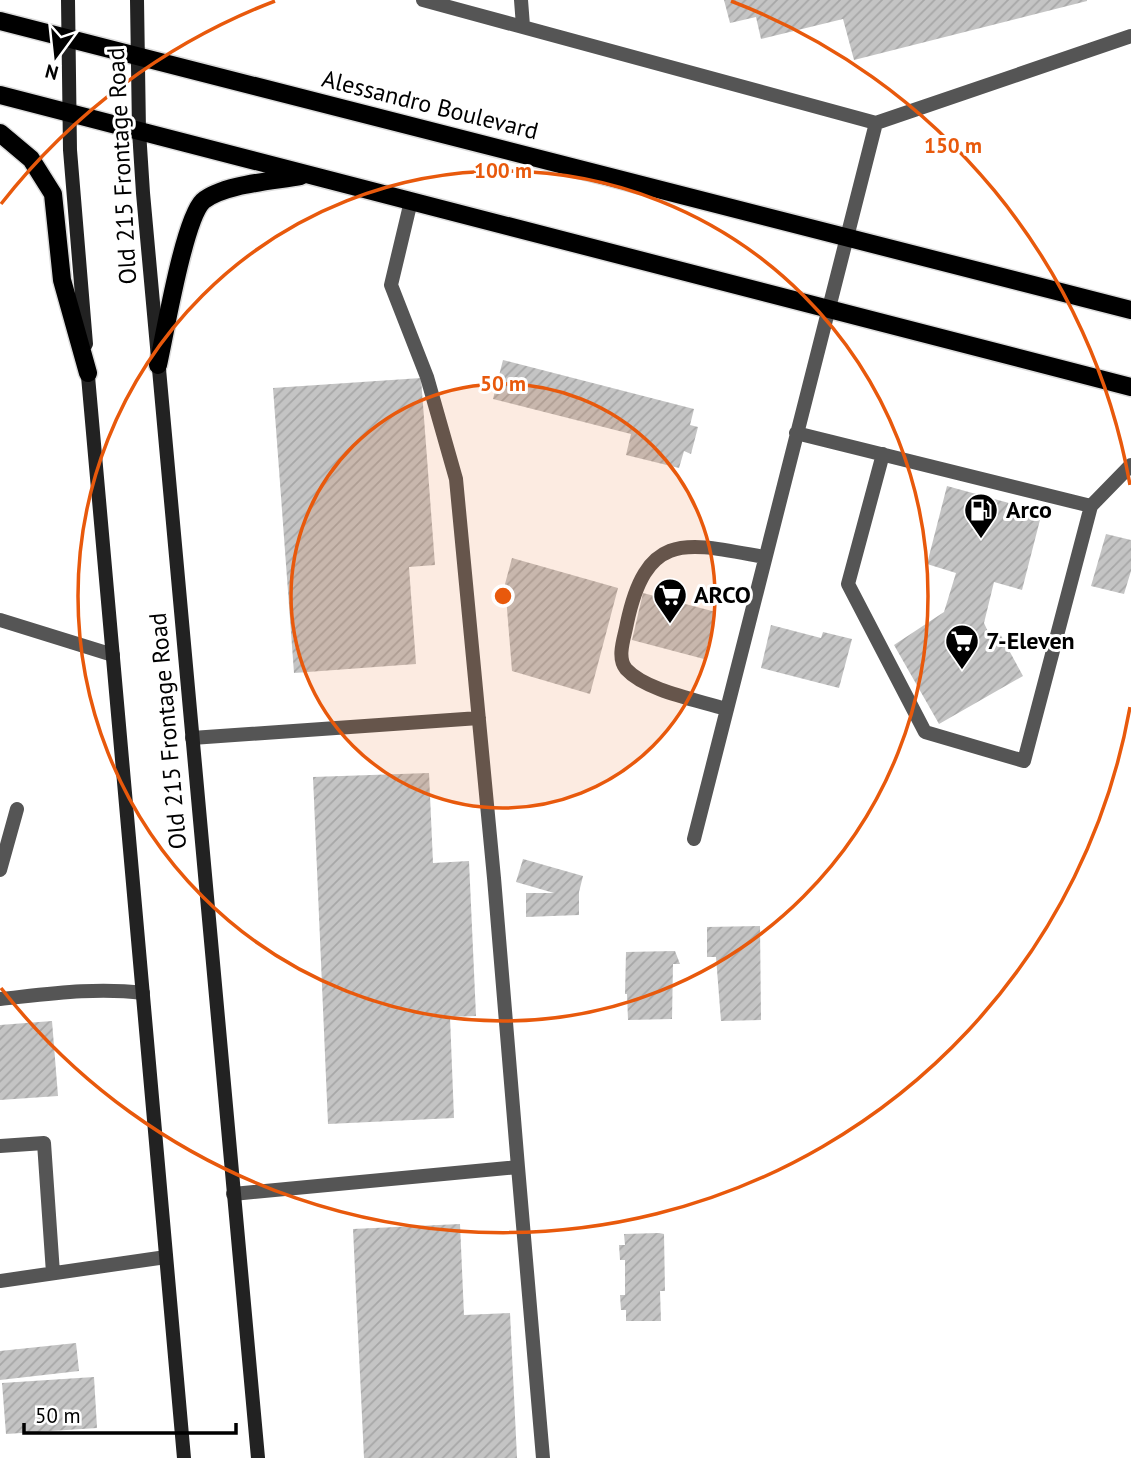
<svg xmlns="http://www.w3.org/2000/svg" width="1131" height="1458" font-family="'PT Sans',sans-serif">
<defs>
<pattern id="building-hatch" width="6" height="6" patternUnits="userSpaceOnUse" patternTransform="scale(1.75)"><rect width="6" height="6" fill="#c4c4c4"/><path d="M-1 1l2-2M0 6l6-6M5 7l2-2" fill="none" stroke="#a7a7a7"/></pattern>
</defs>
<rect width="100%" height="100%" fill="#fff"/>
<path fill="url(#building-hatch)" d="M724,0h363v1l-233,59 -11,-41 -82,20 -5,-22 -26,6z
M503,360l191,49 -4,16 8,2 -7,27 -7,-3 -5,17 -53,-13 5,-21 -138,-35z
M421,378l14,187 -26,2 7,97 -122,9 -21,-285z
M947,486l95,26 -20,78 -28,-8 -10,41 6,13 9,-4 24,44 -84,48 -45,-79 50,-33 12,-39 -29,-9z
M1106,534l25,6v31l-7,23 -33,-8z
M512,558l106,30 -28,106 -78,-23 -7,-87z
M643,593l73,19 -12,47 -72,-19z
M771,625l50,13 2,-6 29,7 -13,49 -78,-20z
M429,773l4,90 36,-2 7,155 -26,1 4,101 -126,6 -15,-347z
M523,859l60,17 -4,16v23l-53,2v-24h28l-38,-11z
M760,926l1,94 -40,1 -5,-64h-9v-30z
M675,951l5,13h-7l-1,55 -44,1 -1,-26h-2l1,-42z
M52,1021l6,75 -58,4v-75z
M460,1224l4,91 46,-2 7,145h-153l-11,-229z
M659,1233l5,1 1,57h-5l1,30h-35v-11h-5l-1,-15h5v-35h-5l-1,-15h6l-1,-11z
M76,1343l3,28 -79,9v-29z
M94,1377l3,51 -91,6 -4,-51z"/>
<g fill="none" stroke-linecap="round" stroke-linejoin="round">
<g stroke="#dbdbdb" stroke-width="21">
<path id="primary" d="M0,21l1131,289
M0,95l1131,292
M0,133l31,26 22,35 9,86 26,93
M158,365c7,-31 26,-146 45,-164 20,-17 72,-20 98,-25"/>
</g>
<path stroke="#555" stroke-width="14" d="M423,0l453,123 255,-87
M521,0l2,26
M796,433l295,73 40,-41
M883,454l-35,130 77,148 99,29 67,-255
M0,620l113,35
M726,709c-28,-9 -80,-18 -100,-40 -10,-12 -1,-33 1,-46 20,-94 60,-80 137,-66
M192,738l287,-20
M694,839l182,-716
M0,870l17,-61
M0,999c48,-5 95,-12 143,-6
M0,1146l44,-3 9,130
M518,1167l25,291
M233,1194l285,-27 -24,-289 -38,-399 -29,-102 -36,-92 20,-84
M0,1281l166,-24"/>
<path stroke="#222" stroke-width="14" d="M68,0l2,150 16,194
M137,0l2,131 4,62 115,1265
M87,365l97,1093"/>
<use href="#primary" stroke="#000" stroke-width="18"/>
</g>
<circle cx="503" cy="596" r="212" fill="#e8590c" fill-opacity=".12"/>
<g fill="none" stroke="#e8590c" stroke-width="3.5">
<circle cx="503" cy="596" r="212"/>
<circle cx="503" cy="596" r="425"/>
<path d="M1130 707A637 637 0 0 1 1 988M1 204A637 637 0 0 1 275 1M731 1A637 637 0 0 1 1130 485"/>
</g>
<defs>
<g id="fuel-pin" transform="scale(1.75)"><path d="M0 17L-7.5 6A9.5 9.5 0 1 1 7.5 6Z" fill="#000" stroke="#fff"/><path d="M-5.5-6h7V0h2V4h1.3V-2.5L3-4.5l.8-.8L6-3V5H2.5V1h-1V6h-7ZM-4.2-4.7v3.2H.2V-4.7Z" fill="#fff"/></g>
<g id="supermarket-pin" transform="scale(1.75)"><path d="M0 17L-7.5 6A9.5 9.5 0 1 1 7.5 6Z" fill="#000" stroke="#fff"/><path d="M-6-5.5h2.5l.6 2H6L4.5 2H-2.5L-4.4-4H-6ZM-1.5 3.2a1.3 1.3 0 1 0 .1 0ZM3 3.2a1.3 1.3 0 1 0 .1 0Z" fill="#fff"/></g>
</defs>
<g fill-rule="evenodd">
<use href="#fuel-pin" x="981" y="510"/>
<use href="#supermarket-pin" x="670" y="595"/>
<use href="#supermarket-pin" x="962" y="641"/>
</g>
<g text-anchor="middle" stroke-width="6" stroke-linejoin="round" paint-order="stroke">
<g font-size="24" fill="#000" stroke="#fff">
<text transform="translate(430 105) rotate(14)" y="8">Alessandro Boulevard</text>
<text transform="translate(122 166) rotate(-93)" y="8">Old 215 Frontage Road</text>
<text transform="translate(168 731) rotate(-95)" y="8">Old 215 Frontage Road</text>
</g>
<g font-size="24" font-weight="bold" fill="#000" stroke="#fff" text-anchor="start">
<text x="1006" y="518">Arco</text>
<text x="694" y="603">ARCO</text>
<text x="986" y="649">7-Eleven</text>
</g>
</g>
<circle cx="503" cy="596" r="10" fill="#e8590c" stroke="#fff" stroke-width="3.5"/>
<g font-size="21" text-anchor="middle" font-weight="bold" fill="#e8590c" stroke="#fff" stroke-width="6" stroke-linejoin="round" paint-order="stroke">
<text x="953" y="153">150 m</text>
<text x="503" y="178">100 m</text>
<text x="503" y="391">50 m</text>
</g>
<g transform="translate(56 56) rotate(195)" stroke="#ffffff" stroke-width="5" paint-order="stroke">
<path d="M0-5L12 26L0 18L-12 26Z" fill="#000000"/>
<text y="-10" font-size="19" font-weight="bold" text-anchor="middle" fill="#000000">N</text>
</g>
<path d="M24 1423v10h212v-10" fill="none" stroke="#000000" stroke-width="3.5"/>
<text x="35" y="1423" font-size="21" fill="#000000" stroke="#ffffff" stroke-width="5" paint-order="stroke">50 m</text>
</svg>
